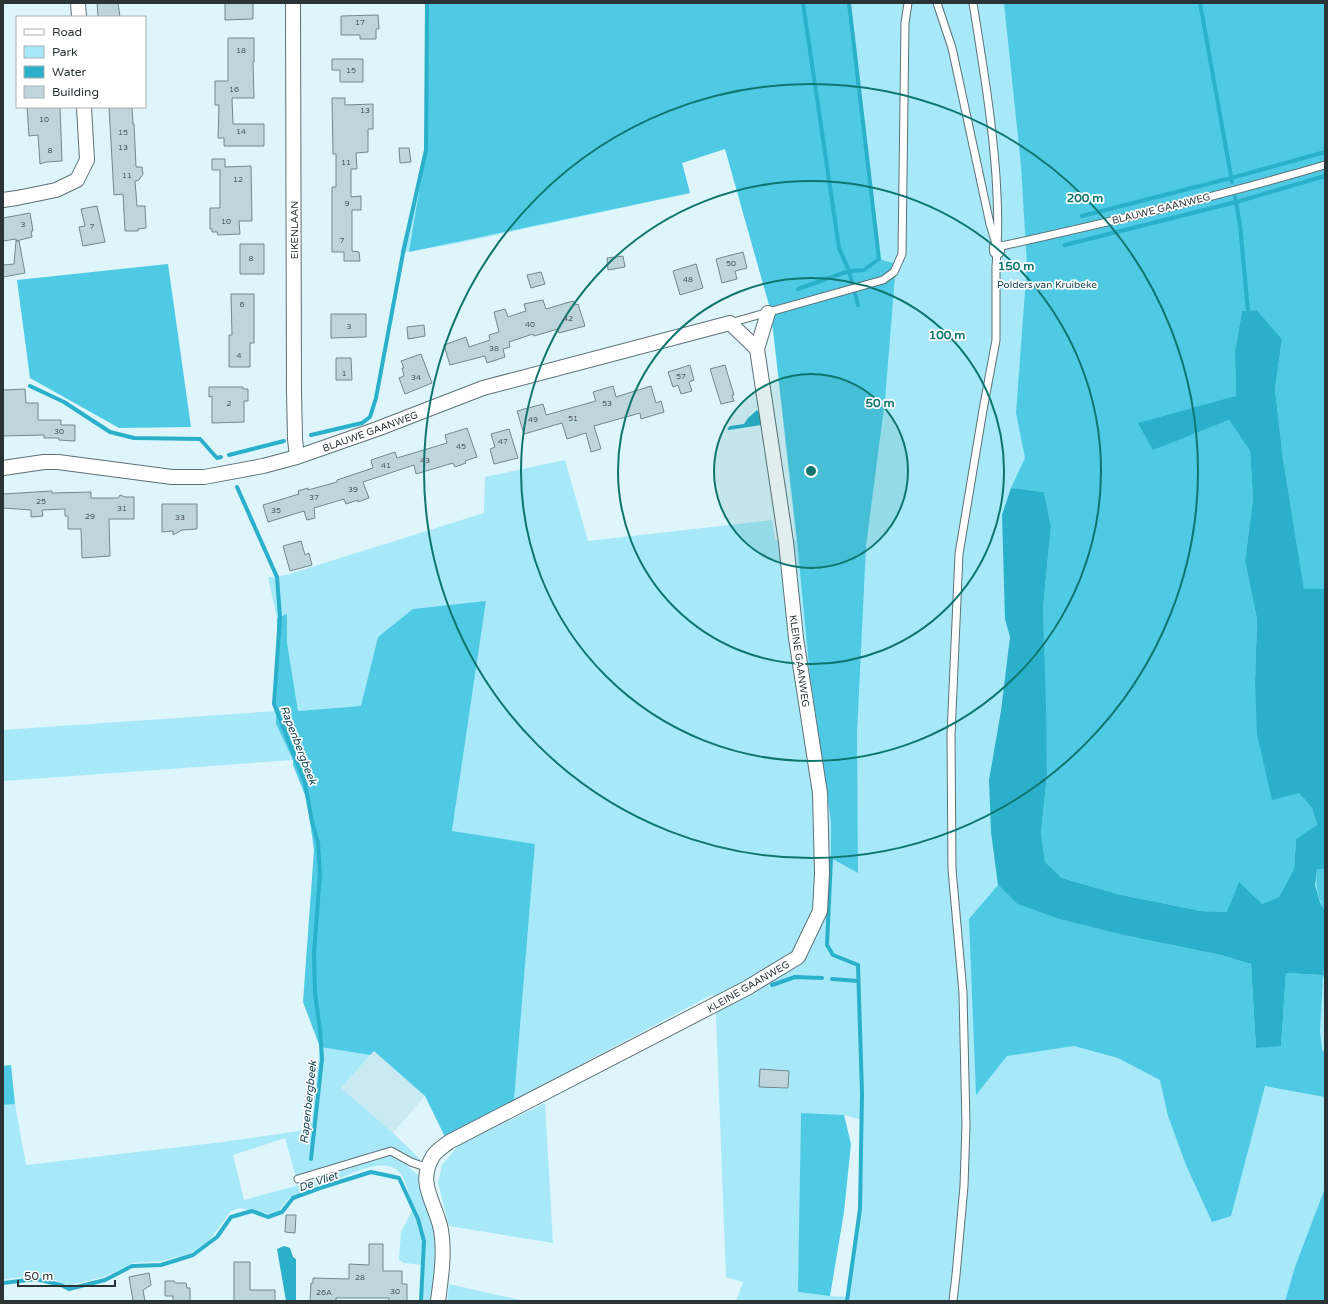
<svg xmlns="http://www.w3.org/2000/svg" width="1328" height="1304" font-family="'Varela Round',sans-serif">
<rect width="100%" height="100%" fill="#ddf5fb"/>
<path fill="#c9eaf2" d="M374,1050l51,46 -32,37 -52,-45z"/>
<path fill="#a7e9f9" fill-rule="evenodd" d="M427,3h898v1298h-589l7,-19 -17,-5 -10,-261 -3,-22 -199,106 21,-256 -83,-12 34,-231 -108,36 -16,69 -64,5 -11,-70v-26l-10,3 -9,-41h4l14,-2 198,-62 1,-36 80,-17 23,81 184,-21 3,20h21l-25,-228 -46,-164 -43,15 8,30 -231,50 -59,10 26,-103zM844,1115l18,5 -2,89 -12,88 -18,-1z
M276,711v13l17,36 -290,21v-51z
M320,1047l50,8 -29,33 52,45 28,27c-13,1 -15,-9 -26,-11 -4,-1 -9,0 -13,1l-86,27 -11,-39 -52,17 11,45 48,-13 98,-32 16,10 14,12 15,54 1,30 -5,40h-12l4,-36 -19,-2 -5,-3 2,-28 12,-23c-3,-9 -6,-25 -11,-33 -13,-23 -51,-2 -68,5 -8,3 -16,4 -24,7v2l-21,8 -11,14 -9,2 -29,-6 -10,4 -22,30 -17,11 -29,8 -29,2 -29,14 -34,8c-6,0 -9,-3 -15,-5 -14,-4 -38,-4 -52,0v-175l12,-1 11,61 197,-23 83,-12 7,-27z
M545,1103l8,140 -104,-17 -11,-43 4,-18 16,-19z
M449,1284l75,17h-77z"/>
<path fill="#4ecae5" d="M427,3h422l30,256 17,5 -11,136 -19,146 -9,187 1,140 -27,-15v-37l-21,-145 -13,-136 -26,-228 -46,-163 -43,14 8,30 -281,59 17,-102z
M1004,3h321v586l-21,1 -21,-131 -8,-70 7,-50 -25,-29 -15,1 -7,40 1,45 -45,39 38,-15 21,31 3,48 -8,62 12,58 -2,62 44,112 13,15 5,18 -21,13 -2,30 -15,28 -17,7 -35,8 -26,-1 -84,-17 -55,-16 -17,-16 -4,-29 6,-59 -4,-166 8,-82 -7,-34 -33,-4 14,-30 -9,-45 11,-148 -6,-99z
M168,264l23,163 -72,1 -89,-50 -13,-98z
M486,601l-34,230 83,13 -21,256 -68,39 -21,-43 -51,-45 -4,4 -50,-8 -17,-45 11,-152 -7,-50 -14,-35v-5l-17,-36 1,-106 10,-4v28l11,69 63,-5 17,-69 35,-28z
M1317,869h8v42c-8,-15 -10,-25 -8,-42z
M998,885l19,19 42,15 64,16 98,20 30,9 5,84 25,-3 5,-72 36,2 3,-16v20l-2,-3 -3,55 2,19 3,3v44l-60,-11 -34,130 -19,6 -26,-57 -18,-49 -8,-36 -42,-22 -44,-12 -67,10 -31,39 -7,-176z
M11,1065l4,39 -12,1v-39z
M801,1113l43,2 7,29 -7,68 -14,84 -32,-4z
M1325,1188v113h-40l10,-34z"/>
<path fill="#2ab0ca" d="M1257,310l25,29 -7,50 8,70 21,130h21v280h-8l-2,16 5,17 5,9v48l-2,16 -37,-2 -5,73 -25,2 -5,-84 -30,-9 -98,-20 -64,-16 -42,-15 -19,-19 -7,-53 -2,-52 12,-69 9,-74 -5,-18 -3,-104 9,-27 33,4 7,34 -8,82 3,98 1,68 -6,59 4,29 17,16 55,16 84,17 26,1 12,-30 23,22 17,-7 15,-28 2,-30 21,-14 -5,-17 -13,-15 -27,7 -15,-66 -2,-53 2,-62 -12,-58 8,-62 -3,-48 -21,-31 -76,30 -15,-27 98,-27 -1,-45 7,-40z
M757,410c3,5 7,10 4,15l-32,5 -2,-1 3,-3 14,-2 4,-6z
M284,1246l6,2 3,9 3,2v42h-10l-9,-52z"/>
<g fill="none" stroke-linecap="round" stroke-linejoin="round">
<path stroke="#2ab0ca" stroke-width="4" d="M803,3l36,245 10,23 15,-1 15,-11 -30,-256
M1200,3l32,179
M1235,197l5,28 8,86
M1082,216l149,-38 94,-26
M1065,245l171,-43 89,-26
M798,289l51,-18 9,34
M30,386l34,16 46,30 24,6 66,1 17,19 4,-1
M311,435l51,-12 8,-6 6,-19 27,-145 23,-103 1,-147
M229,455l55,-14
M237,487l40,90 3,40 -6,87 31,79 7,39 6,20 2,32 -6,79 1,40 5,37 2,29 -11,100
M831,858l-4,87 6,10 25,10 4,128 -2,116 -13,92
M832,979l26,2
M772,985l23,-8 27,1
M3,1283l33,-4 25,6 8,4 36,-9 27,-14 29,-1 32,-10 24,-18 14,-20 21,-6 16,6 14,-5 11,-14 27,-10 51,-16 28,6 19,41 6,22 -3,60"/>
</g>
<path fill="#bed5db" stroke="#72888d" d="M97,3h21l2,14h-22z
M225,3h28v16l-28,1z
M378,15l1,14h-3v10h-16v-4h-19v-19z
M228,38h26v24h-1l1,36h-22l1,26h31v22h-40v-8h-6l1,-33h-4v-24h13z
M332,59h31v23h-23v-12h-8z
M332,98h13v7l28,-1v25h-5v23l-12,1 1,16h-6v28l10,-1v14h-9v41l7,1 1,9h-16v-9h-12v-65h4v-33h-3z
M27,107h33l2,54 -16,1 -6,2 -2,-29 -9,1z
M109,107h23l1,17h1l2,43h6l1,7 -4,6 -4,1 2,25h8l1,22 -8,1v2h-13l-2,-37 -9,1z
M399,148h10l2,14 -11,1z
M212,159h13v8l26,-1 1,55h-13l1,13 -22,1 -1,-3h-5v-3h-2v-21h10v-38h-8z
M97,206l8,36 -22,4 -4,-19 6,-1 -4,-17z
M30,213l3,18h-2l1,6 -16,4v-2l-13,2v-23z
M16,241h3l6,32 -22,4v-12l11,-1z
M240,244h24v30h-24z
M743,252l4,16 -12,3 2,8 -15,4 -6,-24z
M623,256l2,11 -17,3 -1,-12z
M696,264l7,24 -23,7 -7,-24z
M541,272l4,12 -14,4 -4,-13z
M231,294h23v49h-4v24h-21v-32h3z
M543,300l3,9 27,-8 2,4 3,-1 7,22 -26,7 -1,-4 -24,7 -1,-2 -24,8 1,5 -7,2 2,8 -18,6 -2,-7 -35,9 -6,-20 22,-8 3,10 21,-7 -1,-5 10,-3 -5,-20 11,-3 3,8 18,-6 -2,-7z
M331,314h35v23l-35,1z
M424,325l1,11 -17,3 -1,-12z
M421,354l11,29 -27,11 -6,-16 5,-2 -2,-8h2l-3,-7z
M336,358h15l1,22h-16z
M690,365l4,15 -5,2 3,9 -11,3 -3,-9 -5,2 -5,-15z
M725,365l9,30h-2l2,6 -13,3 -11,-35z
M613,386l3,11 35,-11 5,17 5,-2 3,11 -23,7 -1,-6 -46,13 7,23 -10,3 -5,-19 -19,6 -5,-16 -38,11 -7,-23 26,-7 3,11 50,-14 -3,-9z
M209,387h34v2h5v12h-4v21l-32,1v-27l-3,1z
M25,389l1,14h12v17h23v5h14v16l-16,-1v-2h-15v-3l-41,1v-46z
M467,428l10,29 -12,4 1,2 -11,4 -2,-4 -37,11 -2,-9 -51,17 6,16 -11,4v-2l-12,4 -2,-5 -30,9 1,10 -8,2 -3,-9 -36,11 -5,-17 36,-11 -1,-3 10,-3v2l29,-8v-2l36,-12 -2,-8 24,-8 2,6 50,-15 -2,-8z
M509,429l9,29 -24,6 -4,-15 5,-2 -4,-13z
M52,491v2l39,-1v6h27l2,-3 5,2h9v22h-25l1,37 -28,2 -1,-29h-13v-13h-3v-7l-23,1 1,6 -12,1v-7l-28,-2v-14z
M162,504h35v25l-15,1 -9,5v-4l-11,1z
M301,541l4,14 4,-2 3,12 -22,6 -7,-25z
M760,1069l29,2 -1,17 -29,-1z
M286,1215h10l-1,18 -10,-1z
M369,1244h14v27h19v13h5v17h-18v-3h-53v3h-26l1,-18h2v-5l36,1v-15l20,1z
M234,1262h16v28h25v11h-41z
M149,1273l2,12 -8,5 2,11h-12l-4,-24z
M165,1281h9l1,2h11l1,5h3v13h-17v-5h-8z"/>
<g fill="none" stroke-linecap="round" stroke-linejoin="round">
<g stroke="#5c7176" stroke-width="9">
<path id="service" d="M937,3l15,45 38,176 7,23
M973,3c9,57 19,115 23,173 1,22 3,45 1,67
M997,247c110,-24 220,-50 328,-82
M730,323l153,-43 11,-8 8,-18 3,-231 3,-20
M298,1179l93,-28 20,11 17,6
M953,1301l3,-26 8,-89 2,-61 -3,-132 -11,-124 -1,-134 8,-181 24,-144 13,-70v-73l1,-16"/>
</g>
<g stroke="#5c7176" stroke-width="16">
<path id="minor" d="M78,3l1,14
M293,3l1,388 1,48 2,18
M3,200l14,-2 39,-8 21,-10 10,-20 -3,-53
M997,251v-4
M757,349l11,-36
M3,468l41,-6h14l114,15h32l59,-11 34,-9 80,-28 106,-41 247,-65 27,26 29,193 10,96 24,155 2,80 -2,38 -22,46 -51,31 -298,154c-5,4 -13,9 -16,14 -17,28 3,47 8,74 4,22 0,49 -3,71"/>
</g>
<use href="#service" stroke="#fff" stroke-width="7"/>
<use href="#minor" stroke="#fff" stroke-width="14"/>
</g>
<circle cx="811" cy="471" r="97" fill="#0f766e" fill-opacity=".12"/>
<g fill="none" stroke="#0f766e" stroke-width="2">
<circle cx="811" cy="471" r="97"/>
<circle cx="811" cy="471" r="193"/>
<circle cx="811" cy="471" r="290"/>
<circle cx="811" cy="471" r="387"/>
</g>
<g text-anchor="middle" stroke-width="3.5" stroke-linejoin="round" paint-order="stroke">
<g font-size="8" fill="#4f5c5f">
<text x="360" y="25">17</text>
<text x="241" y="53">18</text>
<text x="351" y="73">15</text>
<text x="234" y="92">16</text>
<text x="365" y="113">13</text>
<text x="44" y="122">10</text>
<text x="241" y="134">14</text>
<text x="123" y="135">15</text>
<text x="123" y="150">13</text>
<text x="50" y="153">8</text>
<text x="346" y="165">11</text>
<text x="127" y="178">11</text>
<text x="238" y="182">12</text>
<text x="347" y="206">9</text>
<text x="226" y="224">10</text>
<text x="23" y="227">3</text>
<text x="92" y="229">7</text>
<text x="342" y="243">7</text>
<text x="251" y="261">8</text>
<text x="731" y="266">50</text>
<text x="688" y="282">48</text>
<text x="242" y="307">6</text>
<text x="568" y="321">42</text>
<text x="530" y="327">40</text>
<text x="349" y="329">3</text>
<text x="494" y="351">38</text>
<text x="239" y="358">4</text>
<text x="344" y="376">1</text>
<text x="681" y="379">57</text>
<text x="416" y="380">34</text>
<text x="229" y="406">2</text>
<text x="607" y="406">53</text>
<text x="573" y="421">51</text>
<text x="533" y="422">49</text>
<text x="59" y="434">30</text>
<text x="503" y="444">47</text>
<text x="461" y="449">45</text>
<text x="425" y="463">43</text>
<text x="386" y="468">41</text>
<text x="353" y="492">39</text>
<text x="314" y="500">37</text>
<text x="41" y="504">25</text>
<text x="122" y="511">31</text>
<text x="276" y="513">35</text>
<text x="90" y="519">29</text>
<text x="180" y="520">33</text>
<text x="360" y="1280">28</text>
<text x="395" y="1294">30</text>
<text x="324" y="1295">26A</text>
</g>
<g font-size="10" fill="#2a3336" stroke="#fff">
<text transform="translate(1161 208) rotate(-14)" y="4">BLAUWE GAANWEG</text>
<text transform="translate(294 230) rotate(-90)" y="4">EIKENLAAN</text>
<text transform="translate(370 431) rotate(-20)" y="4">BLAUWE GAANWEG</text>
<text transform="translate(800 661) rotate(82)" y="4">KLEINE GAANWEG</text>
<text transform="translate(748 986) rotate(-30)" y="4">KLEINE GAANWEG</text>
</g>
<g font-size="10" fill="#124853" stroke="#fff">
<text x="1047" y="288">Polders van Kruibeke</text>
</g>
<g font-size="11" font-style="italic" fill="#124853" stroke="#fff">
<text transform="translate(299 745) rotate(69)" y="4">Rapenbergbeek</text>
<text transform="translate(308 1102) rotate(-84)" y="4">Rapenbergbeek</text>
<text transform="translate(318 1181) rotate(-19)" y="4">De Vliet</text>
</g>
</g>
<circle cx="811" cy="471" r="6" fill="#0f766e" stroke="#fff" stroke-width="2"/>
<g font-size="12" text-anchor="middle" font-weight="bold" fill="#0f766e" stroke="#fff" stroke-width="3.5" stroke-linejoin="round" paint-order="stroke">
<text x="1085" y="202">200 m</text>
<text x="1016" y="270">150 m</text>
<text x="947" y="339">100 m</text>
<text x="880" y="407">50 m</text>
</g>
<rect width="1328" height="1304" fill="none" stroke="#2a3336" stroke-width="8"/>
<rect x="16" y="16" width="130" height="92" fill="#ffffff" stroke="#aaadaf"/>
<rect x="24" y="29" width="20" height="6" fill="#ffffff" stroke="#aaadaf"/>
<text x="52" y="36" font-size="12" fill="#2a3336">Road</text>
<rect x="24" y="46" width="20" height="12" fill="#a7e9f9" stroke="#aaadaf"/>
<text x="52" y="56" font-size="12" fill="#2a3336">Park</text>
<rect x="24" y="66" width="20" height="12" fill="#2ab0ca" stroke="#aaadaf"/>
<text x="52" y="76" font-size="12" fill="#2a3336">Water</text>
<rect x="24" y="86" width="20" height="12" fill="#bed5db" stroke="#aaadaf"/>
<text x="52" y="96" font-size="12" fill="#2a3336">Building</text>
<path d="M18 1280v6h97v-6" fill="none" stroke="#2a3336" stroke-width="2"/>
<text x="24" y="1280" font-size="12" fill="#2a3336" stroke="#ffffff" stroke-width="3" paint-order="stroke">50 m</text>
</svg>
